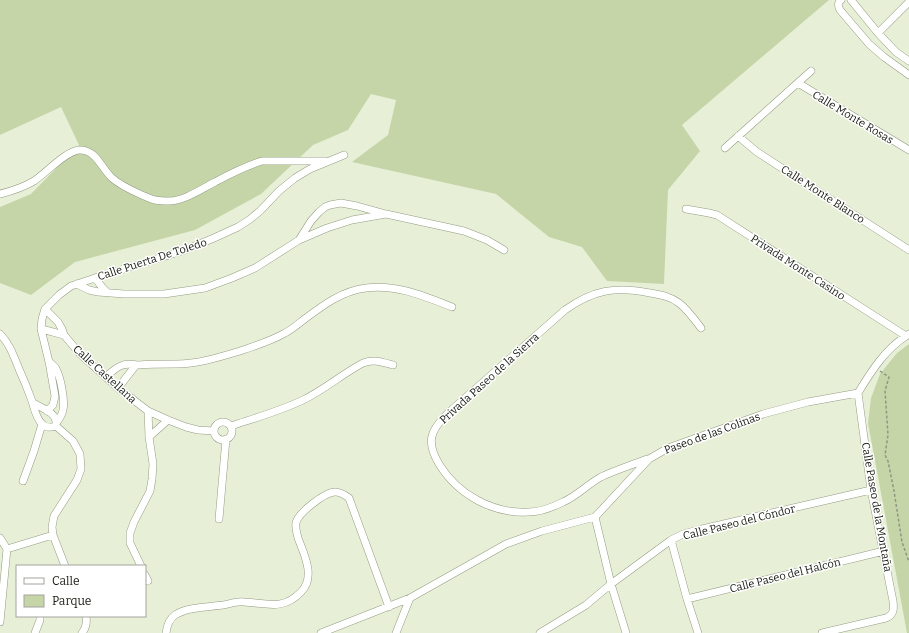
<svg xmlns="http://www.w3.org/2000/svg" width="909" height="633" font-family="Bitter,serif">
<rect width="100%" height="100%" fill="#e7f0d7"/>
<path fill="#c5d5a8" d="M0,0h829l-147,125 18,26 -32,39 -4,94 -57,-3 -25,-34 -33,-10 -53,-43 -144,-32 36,-27 8,-35 -25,-6 -23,36 -35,15 -52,49 -66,36 -120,32 -44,33 -31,-12v-76l31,-13 48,-49 -18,-38 -61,28z
M909,344v289h-2l-39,-210 3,-25 9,-24 17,-21z"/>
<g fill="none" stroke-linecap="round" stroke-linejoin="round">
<g stroke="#949c85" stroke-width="8">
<path id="minor" d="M841,0c-4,3 -3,6 -1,10l29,34 15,13 25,18
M851,0l27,33 18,19 13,9
M878,33l31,-31
M798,83l111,67
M738,136l19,16 152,98
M725,148l86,-77
M0,194c12,-3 24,-7 34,-13 12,-8 32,-30 45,-31 17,-1 22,18 33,28 9,8 21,13 32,18 3,1 7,3 11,4 5,1 11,1 15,1 16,-1 31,-12 45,-19 15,-8 31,-16 47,-21h64
M686,209l23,4 8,2 189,121
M299,240l12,-19 8,-9 6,-5 5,-2 11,-2 16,3 29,8 78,17 23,9 17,10
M95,278l7,9 6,6
M77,284l12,6 9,2 26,2h40l41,-6 27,-10 23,-10 44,-28 28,-12 25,-8 34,-6
M45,309l13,13 4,7 2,6 16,19 38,34 30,23 20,9 18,7 12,3 16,1
M41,329l8,2 15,4
M0,334c10,10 14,23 19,35 5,11 9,21 13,32 2,7 4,17 10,23 4,4 8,4 14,2
M49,362c3,2 6,4 7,7 5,9 9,32 7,41 -1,5 -3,8 -6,12
M106,377c5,-5 10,-10 17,-12 5,-2 10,0 15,0 13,-1 26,-1 39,-1 21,0 43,-7 63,-13 15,-5 31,-10 45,-18 6,-3 12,-8 17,-12 20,-15 39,-30 64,-33 30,-4 58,8 86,19
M118,388l18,-23
M33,403c8,5 25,10 23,21
M47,411l6,-6 2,-9 -6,-34 -8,-33 1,-10 3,-10 14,-14 12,-9 24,-8 90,-28 29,-12 24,-11 11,-7 11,-9 19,-20 16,-13 15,-9 34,-14
M214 431a9 9 0 1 1 18 0a9 9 0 1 1-18 0Z
M56,426l17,15 7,13 1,15 -4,11 -23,36 -2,11 1,8 12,31
M231,426c24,-8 49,-15 72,-26 21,-10 39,-26 60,-37 11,-4 19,-1 30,2
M149,437l19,-17
M647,459c-15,6 -31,11 -46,18 -13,7 -24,19 -38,25 -10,5 -22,10 -34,10 -36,2 -71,-17 -90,-48 -13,-22 -9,-33 8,-50l118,-104c28,-20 50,-24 85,-17 10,2 20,3 29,10 8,6 16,17 22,25
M23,481l11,-30 8,-27
M595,517l16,67 15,49
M219,519l7,-80
M0,538l7,11 -7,73
M671,540l16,59 11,34
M7,549l46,-14
M141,566l-11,-23v-10l4,-11 16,-31 2,-12 1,-15 -4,-27 -1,-26
M145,575l3,6
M687,599l197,-48
M35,633l5,-13v-4
M82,633c4,-5 5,-11 4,-17
M166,633c1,-7 3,-14 9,-18 12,-8 34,-8 48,-10 6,-1 14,-4 21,-3 22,1 39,9 57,-10 15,-15 3,-38 -3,-54 -1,-5 -3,-10 -2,-15 2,-10 29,-31 39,-31 5,0 10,3 14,6l40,109
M321,633l89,-35 96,-54 36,-13 53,-14 54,-58 19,-11 95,-34 45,-12 50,-9c14,-23 28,-45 51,-59
M396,633l14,-35
M540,633l46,-28 25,-21 60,-44 12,-6 19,-5 169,-39
M822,633l64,-15c8,-3 8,-9 7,-17l-22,-111 -13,-97"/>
</g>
<path stroke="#909684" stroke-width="1.5" stroke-dasharray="3 2" stroke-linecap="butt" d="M880,371l9,6 -4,14 3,44 -3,20 3,6 6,30 8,51 7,20"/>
<use href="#minor" stroke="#fff" stroke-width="7"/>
</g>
<g text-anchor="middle" stroke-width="3" stroke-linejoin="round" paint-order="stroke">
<g font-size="11" fill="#181b12" stroke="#fff">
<text transform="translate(853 117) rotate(31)" y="4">Calle Monte Rosas</text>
<text transform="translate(823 194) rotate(33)" y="4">Calle Monte Blanco</text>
<text transform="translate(152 259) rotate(-18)" y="4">Calle Puerta De Toledo</text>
<text transform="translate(798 267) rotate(33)" y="4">Privada Monte Casino</text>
<text transform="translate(105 374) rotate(42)" y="4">Calle Castellana</text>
<text transform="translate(489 378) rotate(-42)" y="4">Privada Paseo de la Sierra</text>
<text transform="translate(712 433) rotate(-20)" y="4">Paseo de las Colinas</text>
<text transform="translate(877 507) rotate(80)" y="4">Calle Paseo de la Montaña</text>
<text transform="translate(739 522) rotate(-14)" y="4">Calle Paseo del Cóndor</text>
<text transform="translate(785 575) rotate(-14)" y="4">Calle Paseo del Halcón</text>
</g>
</g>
<rect x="16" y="565" width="130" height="52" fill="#ffffff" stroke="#a3a4a0"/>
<rect x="24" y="578" width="20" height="6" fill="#ffffff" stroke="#a3a4a0"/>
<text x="52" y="585" font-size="12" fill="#181b12">Calle</text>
<rect x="24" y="595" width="20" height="12" fill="#c5d5a8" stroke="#a3a4a0"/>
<text x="52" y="605" font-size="12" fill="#181b12">Parque</text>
</svg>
